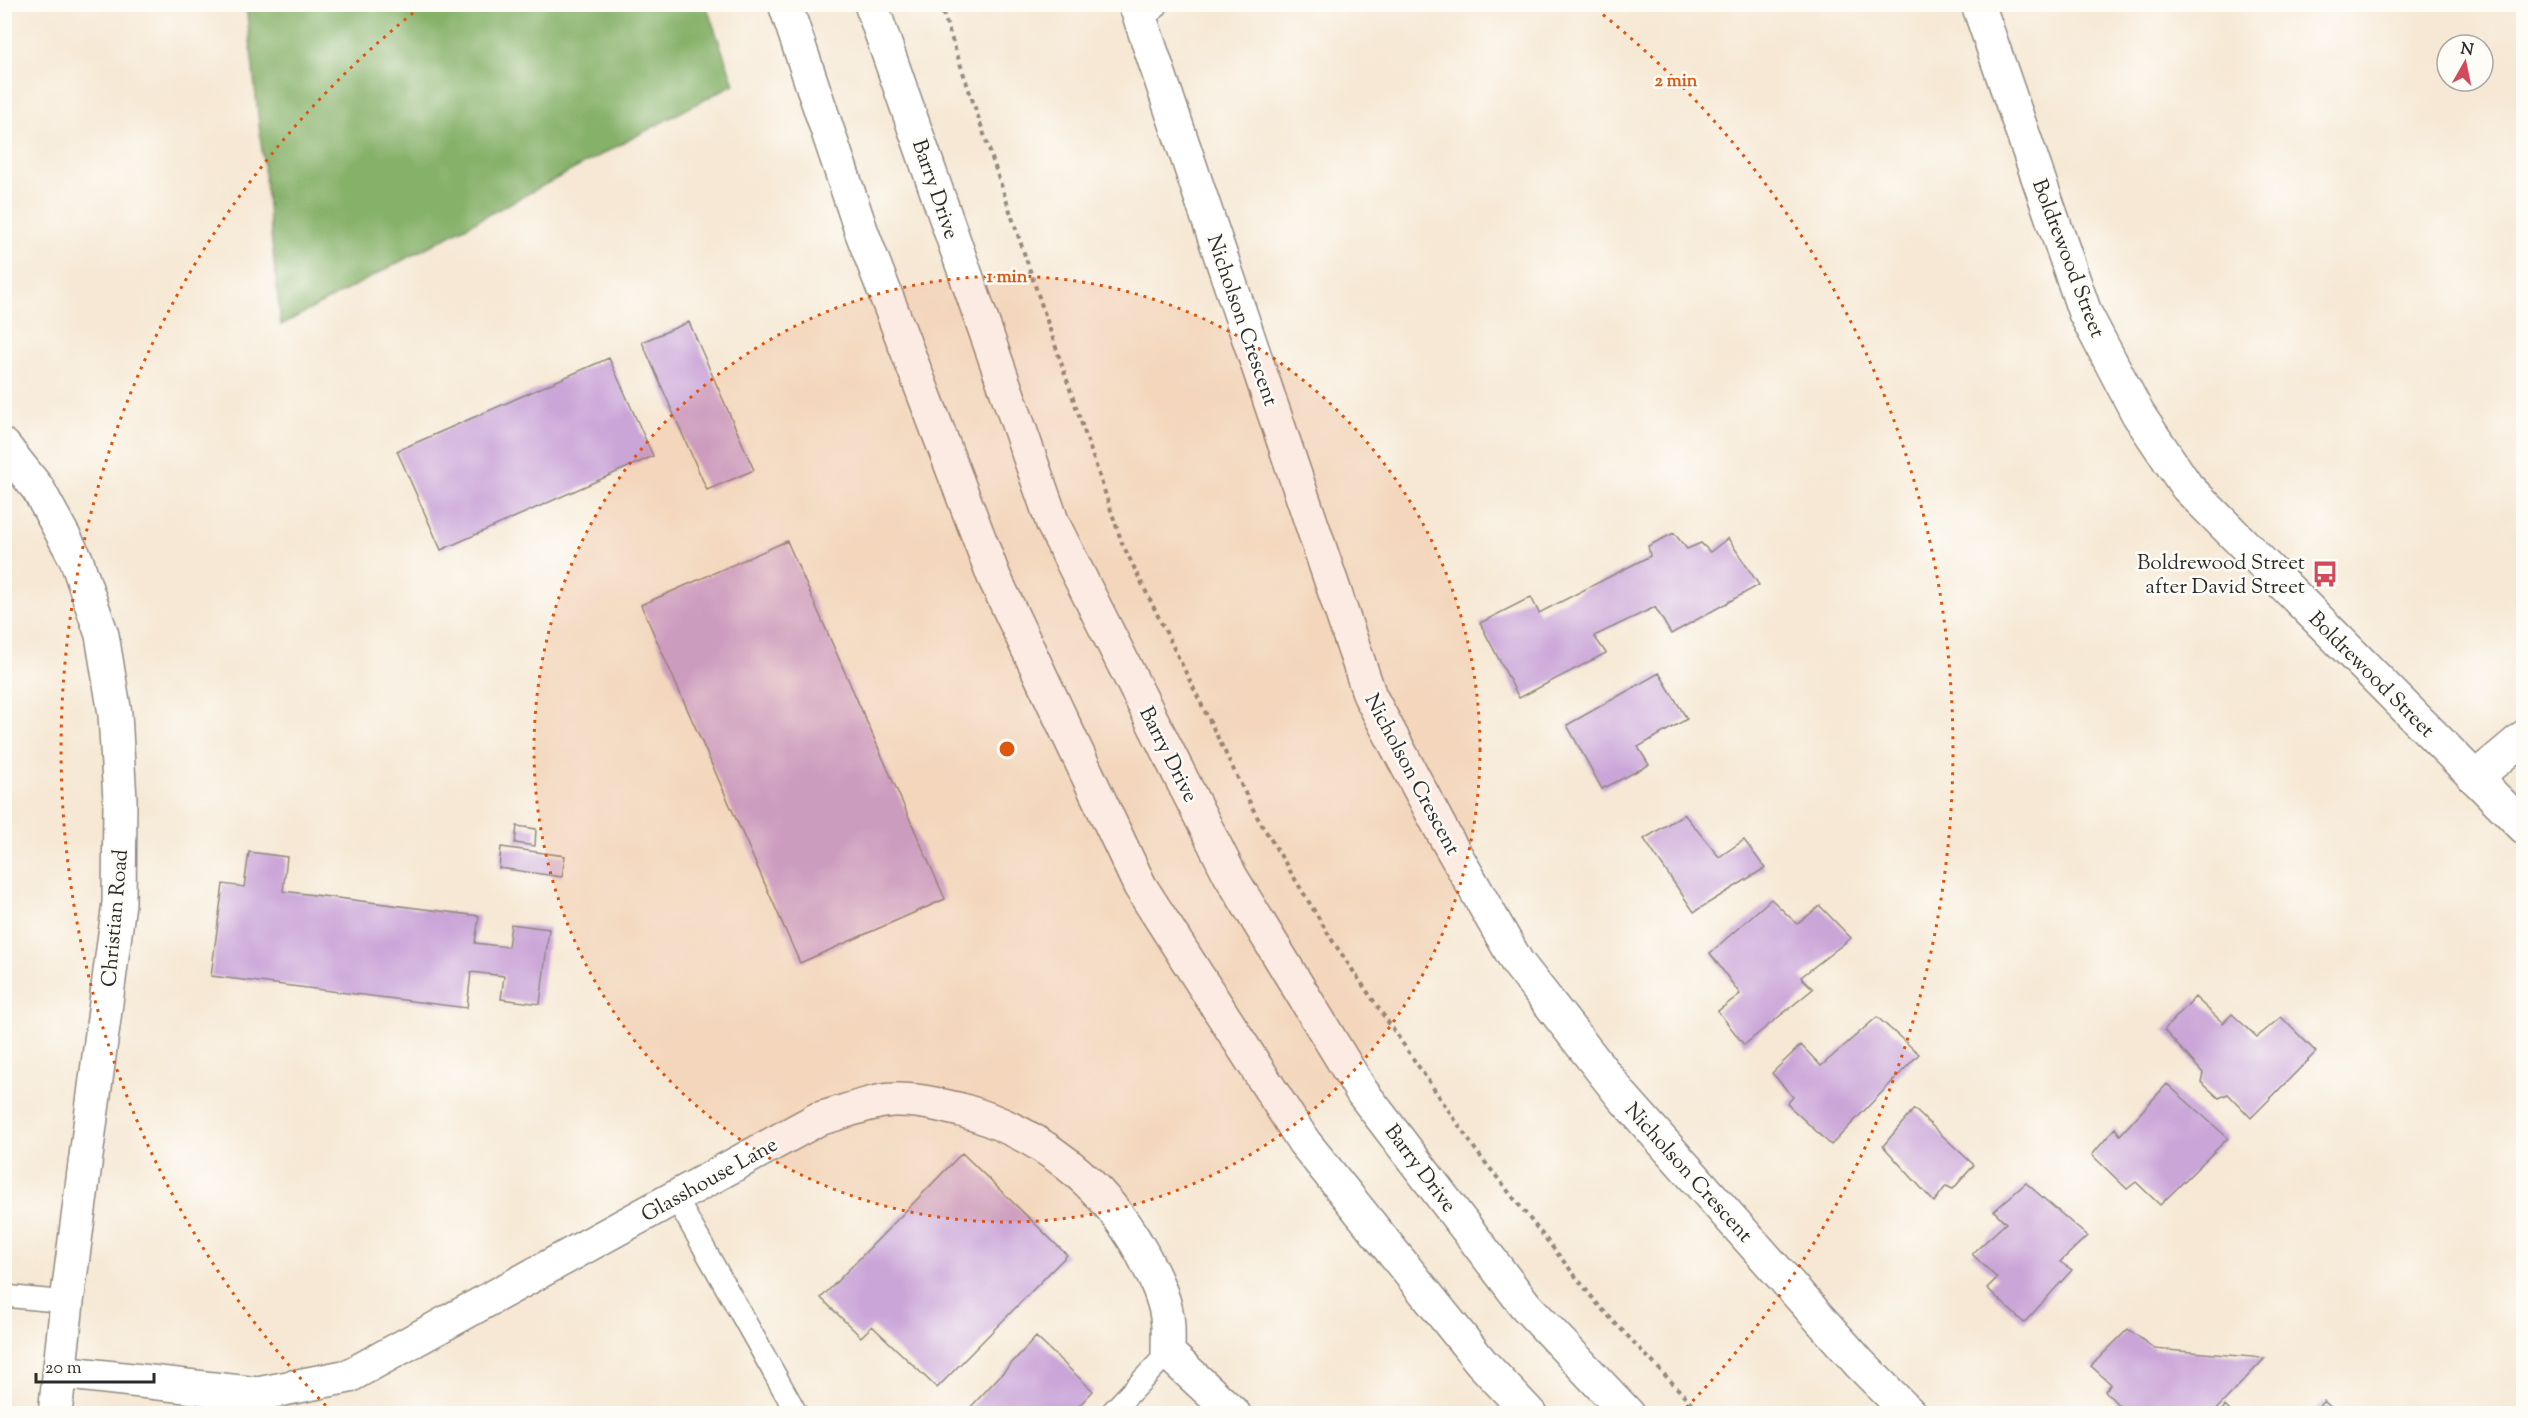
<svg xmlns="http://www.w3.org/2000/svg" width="2528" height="1418" font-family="'Sorts Mill Goudy',serif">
<rect width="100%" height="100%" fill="#fdfcf7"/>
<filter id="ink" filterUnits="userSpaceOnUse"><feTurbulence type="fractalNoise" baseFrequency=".0167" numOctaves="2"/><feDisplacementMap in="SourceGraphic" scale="12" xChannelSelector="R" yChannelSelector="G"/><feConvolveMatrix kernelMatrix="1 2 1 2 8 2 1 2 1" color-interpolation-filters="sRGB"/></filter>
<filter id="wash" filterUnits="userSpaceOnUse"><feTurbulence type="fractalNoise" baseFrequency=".008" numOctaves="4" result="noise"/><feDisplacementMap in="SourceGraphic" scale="24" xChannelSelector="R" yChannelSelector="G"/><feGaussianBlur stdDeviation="1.35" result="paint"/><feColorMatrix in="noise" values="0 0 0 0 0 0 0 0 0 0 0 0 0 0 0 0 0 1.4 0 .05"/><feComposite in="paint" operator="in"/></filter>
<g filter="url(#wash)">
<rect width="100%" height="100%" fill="#f6e8d4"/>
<path fill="#86b169" stroke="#586e4a" stroke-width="1.5" d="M246,5h460l28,79 -453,241z"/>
<g id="blocks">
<path fill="#caa5d8" d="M689,322l65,148 -47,20 -65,-148z
M609,358l44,98 -212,94 -44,-99z
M1674,533l13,16 14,-6 9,9 18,-14 31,47 -88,49 -16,-27 -61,29 12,17 -87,45 -39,-75 51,-26 8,16 111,-57 -2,-10z
M787,541l158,358 -145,64 -159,-358z
M1659,673l28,46 -49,28 11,18 -47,24 -35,-64z
M1684,814l35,43 25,-17 21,28 -71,44 -50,-73z
M517,826l19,3 -1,17 -20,-3z
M501,847l64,9 -3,21 -63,-9z
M249,852l38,5 -4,34 196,25 -4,27 33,4 3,-23 38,5 -9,75 -39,-5 3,-23 -33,-4 -4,36 -256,-32 12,-92 21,3z
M1771,899l26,25 23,-18 31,32 -50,39 12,12 -69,56 -26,-34 22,-17 -30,-41z
M2195,997l28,26 9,-9 25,23 24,-20 35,35 -65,66 -23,-24 -9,4 -18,-16 2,-9 -39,-43z
M1877,1017l42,37 -88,91 -44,-41 6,-7 -21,-24 29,-28 20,21z
M2167,1084l61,54 -68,67 -24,-23 -9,7 -35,-34 23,-27 5,7z
M1914,1109l60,56 -21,24 -7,-3 -12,16 -51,-56z
M962,1153l105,102 -130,133 -65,-62 -11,11 -40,-39z
M2026,1183l61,53 -27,26 12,8 -48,53 -37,-35 10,-10 -25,-24 34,-31 -12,-12z
M2128,1329l27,20 110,9 -53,56h-36l-8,-9 -11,9h-12l-5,-6 -13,6 -22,-23 6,-7 -20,-18z
M1036,1337l57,54 -22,23h-102l-2,-3z
M2324,1401l14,13h-27z
M2225,1406l8,8h-15z"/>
</g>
</g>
<g filter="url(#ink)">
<use href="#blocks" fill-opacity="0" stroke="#908a80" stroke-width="1.5"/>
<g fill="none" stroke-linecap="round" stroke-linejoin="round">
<g stroke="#908a80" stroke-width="24">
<path id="lane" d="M676,1198l121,216
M4,1296l63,6
M1110,1414l58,-61"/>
</g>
<g stroke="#908a80" stroke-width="36">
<path id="street" d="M1137,9l233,687 73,137 74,129 105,134 238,268 50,50
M4,446l34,43 38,70 26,76 13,79 5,86 -1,103 -52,399 -12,112
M2475,778l49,-41
M60,1372l198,22 91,-18 469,-257c21,-5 56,-19 76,-19 22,-1 46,5 67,10 78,22 142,72 181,143 10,19 22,42 25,64 2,11 1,24 1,36l66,61"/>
</g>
<g stroke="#908a80" stroke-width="36">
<path id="secondary" d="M1135,4l2,5 14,-5
M1978,4l107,309 53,101 49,73 337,340"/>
</g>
<g stroke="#908a80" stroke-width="36">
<path id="primary" d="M785,4l77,229 132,344 146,309 164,256 177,220 49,52
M871,4l182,520 177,351 132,217 163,213 103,109"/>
</g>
<path stroke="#908a80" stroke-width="4" stroke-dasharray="4.5 4.5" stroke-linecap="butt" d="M940,4l182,539 134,272 76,125 145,212 122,154 103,108"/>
<use href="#lane" stroke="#fff" stroke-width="21"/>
<use href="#street" stroke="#fff" stroke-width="33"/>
<use href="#secondary" stroke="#fff" stroke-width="33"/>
<use href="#primary" stroke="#fff" stroke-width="33"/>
</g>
</g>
<circle cx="1007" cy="749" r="473" fill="#df570e" fill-opacity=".12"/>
<g fill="none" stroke="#df570e" stroke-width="3" stroke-dasharray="3 6">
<circle cx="1007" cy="749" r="473"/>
<path d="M332 1412A946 946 0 0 1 418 9M1596 9A946 946 0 0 1 1682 1412"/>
</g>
<defs>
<g id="bus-bare" transform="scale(2.07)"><path d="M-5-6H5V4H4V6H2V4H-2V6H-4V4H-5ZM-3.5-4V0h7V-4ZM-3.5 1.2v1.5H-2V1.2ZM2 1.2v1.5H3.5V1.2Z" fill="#d1495b" stroke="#fdfcf7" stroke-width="2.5" paint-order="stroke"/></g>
</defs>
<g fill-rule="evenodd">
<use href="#bus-bare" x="2325" y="574"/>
</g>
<g text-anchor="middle" stroke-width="5" stroke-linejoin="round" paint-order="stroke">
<g font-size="21" fill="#2b2b2b" stroke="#fdfcf7">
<text transform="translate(936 189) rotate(71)" y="7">Barry Drive</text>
<text transform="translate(2069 258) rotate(69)" y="7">Boldrewood Street</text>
<text transform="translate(1243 320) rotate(71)" y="7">Nicholson Crescent</text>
<text transform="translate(2372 674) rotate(45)" y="7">Boldrewood Street</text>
<text transform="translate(1169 754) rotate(63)" y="7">Barry Drive</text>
<text transform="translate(1413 774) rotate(62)" y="7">Nicholson Crescent</text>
<text transform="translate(114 918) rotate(-85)" y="7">Christian Road</text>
<text transform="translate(1421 1168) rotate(53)" y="7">Barry Drive</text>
<text transform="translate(1689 1172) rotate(48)" y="7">Nicholson Crescent</text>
<text transform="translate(709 1179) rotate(-29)" y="7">Glasshouse Lane</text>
</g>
<g font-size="21" fill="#2b2b2b" stroke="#fdfcf7" text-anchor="end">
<text x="2305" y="569">Boldrewood Street<tspan x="2305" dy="24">after David Street</tspan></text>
</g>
</g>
<circle cx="1007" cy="749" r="9" fill="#df570e" stroke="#fdfcf7" stroke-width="3"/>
<g font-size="18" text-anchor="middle" font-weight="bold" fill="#df570e" stroke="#fdfcf7" stroke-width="5" stroke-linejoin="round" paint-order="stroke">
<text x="1676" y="86">2 min</text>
<text x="1007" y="282">1 min</text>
</g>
<rect width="2528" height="1418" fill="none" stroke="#fdfcf7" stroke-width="24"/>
<g transform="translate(2465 63) rotate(9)"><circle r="28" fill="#fdfcf7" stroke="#a9a8a5" stroke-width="1.5"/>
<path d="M0-4.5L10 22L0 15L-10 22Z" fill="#d1495b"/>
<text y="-9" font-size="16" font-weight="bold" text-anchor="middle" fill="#2b2b2b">N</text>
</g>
<path d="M36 1373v9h118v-9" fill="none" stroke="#2b2b2b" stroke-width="3"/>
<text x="45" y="1373" font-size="18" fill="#2b2b2b" stroke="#fdfcf7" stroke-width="4.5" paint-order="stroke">20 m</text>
</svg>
